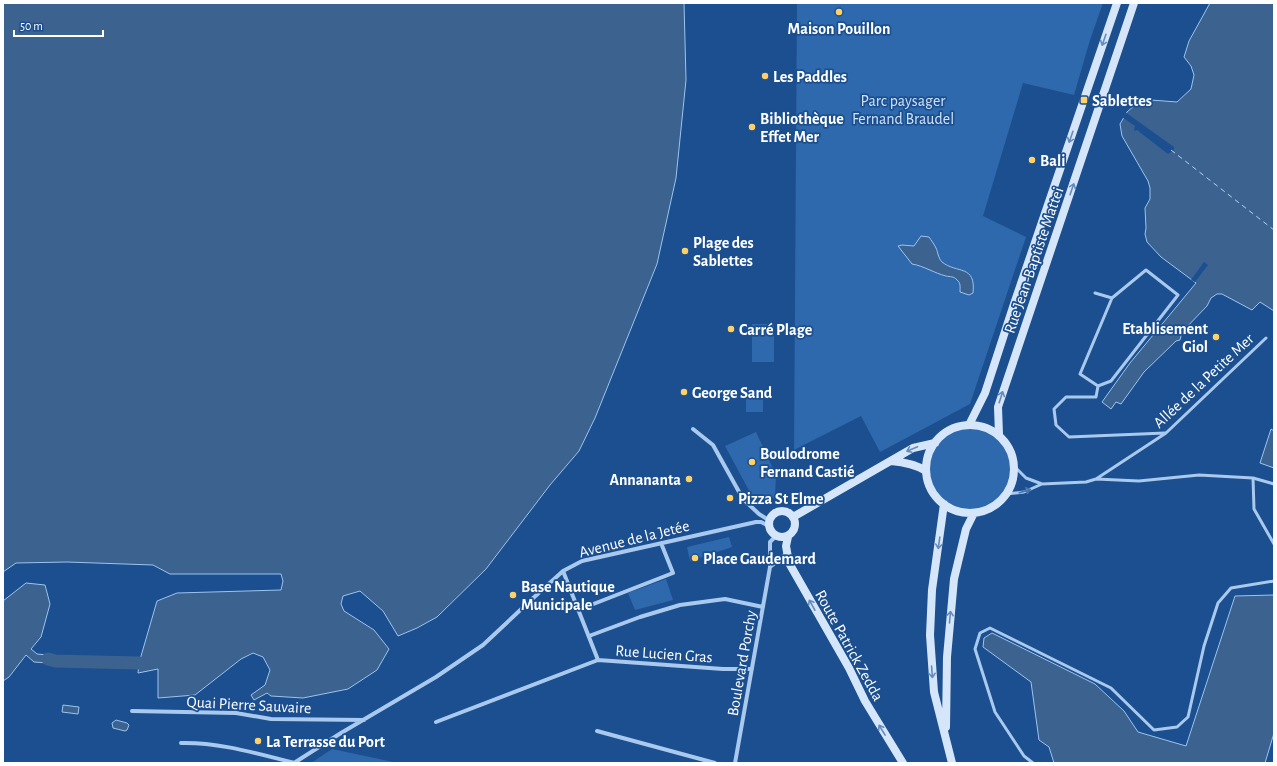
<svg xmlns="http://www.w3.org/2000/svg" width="1277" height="766" font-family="'Alegreya Sans',sans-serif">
<rect width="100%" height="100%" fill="#1b4f8f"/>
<path fill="#2e69ad" d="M797,3h306l-13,37 -16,55 -51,-12 -40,133 43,21 -56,167 -90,48 -19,-36 -67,34z
M752,324h22v38h-22z
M746,392h17v20h-17z
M926 469a44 44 0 1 1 88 0a44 44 0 1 1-88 0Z
M756,432l20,43 -1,23 -23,-2 -27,-50z
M729,537l3,10 -42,14 -3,-14z
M666,579l7,21 -38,10 -7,-17z
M332,749l66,14h-87z"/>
<path fill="#3c6290" stroke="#9cc4f0" d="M3,3h681l2,77 -10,98 -19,86 -62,154 -16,33 -29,34 -64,84 -49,48 -20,11 -19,8 -15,-25 -23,-20 -17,5 -2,8 3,7 30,19 15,19 -12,21 -29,19 -45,9 -32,-2 -4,-3 -13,7 -3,-5 14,-10 5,-15 -7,-13 -10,-4 -12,6 -46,36 -37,3v-29l-20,4 1,-10 18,-62 20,-8 104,-3 2,-9 -2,-7h-111l-17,-9 -86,-3 -51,1 -13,9z
M1210,3h64v308l-14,-9 -8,8 -30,-16h-5l-6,4 -4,8 -25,26 -2,8 -4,1 -32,31 -23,32 -5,-2 -5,7 -9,-7 28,-39 66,-80 -35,-26 -14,-15 -2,-8 1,-6 -1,-20 5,-9v-11l-2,-7 -26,-45 -2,-12 7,-12 8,-7 16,-5 26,2 14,-13 3,-14 -3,-9 -7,-9 5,-16z
M921,236l8,1c2,3 5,7 7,11 2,4 2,10 6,14 15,12 34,2 31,31l-4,2 -9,-3c0,-5 1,-9 -3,-12 -3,-4 -7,-3 -11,-4 -12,-3 -22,-10 -34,-12l-14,-18 4,-1 12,1z
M1271,429l3,2v37l-14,-5z
M26,583l19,2 5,19 -9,33 -10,12 6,5 11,1v8l-14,-1 -8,-7 -17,22 -6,4v-80z
M1274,595v138l-9,30h-211l-5,-16 -10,-7 -8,-58 -48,-35 1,-9 8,-5 103,51 29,27 14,21 48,14 49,-150z
M63,705l16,2 -1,7 -16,-2z
M116,720l11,3 2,2 -2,5 -2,1 -12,-3 -1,-5z"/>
<path fill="#1b4f8f" d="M1125,112l49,35v3l-6,4 -31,-24 -3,1 1,-5 -13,-9z
M1204,262l4,3 -13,17 -4,-2z"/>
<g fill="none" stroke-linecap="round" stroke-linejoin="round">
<path stroke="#3c6290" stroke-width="13" d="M48,659l7,2 84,2"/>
<path stroke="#b5d3f5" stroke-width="1" stroke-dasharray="5 4" stroke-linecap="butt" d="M1171,150l103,80"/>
<path stroke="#a9c9ee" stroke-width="3" d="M1146,270l32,25 -67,86 -13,5 -18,-12 32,-76z
M1095,293l17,5
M1098,386l-2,11h-30l-12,12 2,16 13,12 96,-4
M1014,466l12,12 16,6
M1253,478l1,31 20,35
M1096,479l43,2 60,-6 54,3 21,6
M1006,494l18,-2 18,-8 44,-2 10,-3 70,-46 100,-95
M1033,763l-9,-7 -29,-44 -20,-63 5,-16 10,-5 121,60 43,42 23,-3 11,-10 16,-71 14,-43 13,-15 43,-7"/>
<path stroke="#a9c9ee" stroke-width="4" d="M693,429l20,16 30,54 16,15 11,7
M770,567l17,-14
M563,571l35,89
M578,610l95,-37 -12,-30
M589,636l51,-19 40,-12 45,-6 38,8
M132,711l104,2 35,6 93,1
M436,722l162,-62 125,9h29
M597,731l118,32
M181,743c38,-1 77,11 114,20
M294,763l47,-30 95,-56 47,-32 48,-45 32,-29 19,-10 174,-39h5l8,4
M735,763l35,-196v-25l6,-6"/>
<path stroke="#d6e6fa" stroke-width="8" d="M969,425l16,-32 29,-89 103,-301
M926 469a44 44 0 1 1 88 0a44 44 0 1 1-88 0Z
M999,435l-1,-28 136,-404
M891,461c13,1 24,3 35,10
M944,504l-12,86 -2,45 4,57 18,71
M769 524a13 13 0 1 1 26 0a13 13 0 1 1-26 0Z
M793,517l120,-69 22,-5
M788,537l-2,9 3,17 60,105 16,33 38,62
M946,727l1,-70 7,-78 12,-50 8,-16"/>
</g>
<defs><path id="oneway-shaft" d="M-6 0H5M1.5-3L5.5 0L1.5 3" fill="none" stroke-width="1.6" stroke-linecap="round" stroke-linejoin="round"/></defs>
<g stroke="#668bba">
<use href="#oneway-shaft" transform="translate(1104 40) rotate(109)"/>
<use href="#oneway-shaft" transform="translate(1071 137) rotate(109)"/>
<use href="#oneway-shaft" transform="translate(1072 189) rotate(-71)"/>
<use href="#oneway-shaft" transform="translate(1001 397) rotate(-72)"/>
<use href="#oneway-shaft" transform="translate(912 449) rotate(157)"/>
<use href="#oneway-shaft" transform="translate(939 543) rotate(98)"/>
<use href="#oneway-shaft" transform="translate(812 605) rotate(-119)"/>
<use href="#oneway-shaft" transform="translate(950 617) rotate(-85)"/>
<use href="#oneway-shaft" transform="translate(932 672) rotate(86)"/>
<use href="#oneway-shaft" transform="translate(882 730) rotate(-122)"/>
</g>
<use stroke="#4674ac" href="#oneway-shaft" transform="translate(1025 491) rotate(-16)"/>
<g fill="#ffd166" stroke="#1b4f8f" stroke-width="1.5">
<circle cx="839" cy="12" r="4"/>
<circle cx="765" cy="76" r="4"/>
<rect x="1080" y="96" width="8" height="8" rx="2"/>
<circle cx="752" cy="127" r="4"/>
<circle cx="1032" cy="160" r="4"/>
<circle cx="685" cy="251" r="4"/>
<circle cx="731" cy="329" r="4"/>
<circle cx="1216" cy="337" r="4"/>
<circle cx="684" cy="392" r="4"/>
<circle cx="752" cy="462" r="4"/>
<circle cx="689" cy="479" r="4"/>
<circle cx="730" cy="498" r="4"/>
<circle cx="695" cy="558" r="4"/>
<circle cx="513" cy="595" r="4"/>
<circle cx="258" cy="741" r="4"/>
</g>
<g text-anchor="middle" stroke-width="3.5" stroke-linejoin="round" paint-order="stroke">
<g font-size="16" font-weight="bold" fill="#fff" stroke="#1b4f8f" text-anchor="start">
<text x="839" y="34" text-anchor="middle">Maison Pouillon</text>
<text x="773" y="82">Les Paddles</text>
<text x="1092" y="106">Sablettes</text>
<text x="760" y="124">Bibliothèque<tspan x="760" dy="18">Effet Mer</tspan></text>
<text x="1040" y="166">Bali</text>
<text x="693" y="248">Plage des<tspan x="693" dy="18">Sablettes</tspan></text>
<text x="1208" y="334" text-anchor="end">Etablisement<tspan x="1208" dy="18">Giol</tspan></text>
<text x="739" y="335">Carré Plage</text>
<text x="692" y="398">George Sand</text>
<text x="760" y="459">Boulodrome<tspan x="760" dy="18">Fernand Castié</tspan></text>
<text x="681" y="485" text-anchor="end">Annananta</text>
<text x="738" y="504">Pizza St Elme</text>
<text x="703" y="564">Place Gaudemard</text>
<text x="521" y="592">Base Nautique<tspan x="521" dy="18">Municipale</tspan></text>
<text x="266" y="747">La Terrasse du Port</text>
</g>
<g font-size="16" fill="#cfe3fa" stroke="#1b4f8f">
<text x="903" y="106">Parc paysager<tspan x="903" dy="18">Fernand Braudel</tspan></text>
</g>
<g font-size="16" fill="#fff" stroke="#1b4f8f">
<text transform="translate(1033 260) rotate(-71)" y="6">Rue Jean-Baptiste Mattei</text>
<text transform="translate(1203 380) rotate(-43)" y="6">Allée de la Petite Mer</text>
<text transform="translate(634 538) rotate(-14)" y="6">Avenue de la Jetée</text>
<text transform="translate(850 645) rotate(61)" y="6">Route Patrick Zedda</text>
<text transform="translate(664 653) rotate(4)" y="6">Rue Lucien Gras</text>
<text transform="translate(741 663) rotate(-80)" y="6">Boulevard Porchy</text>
<text transform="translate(249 704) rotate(3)" y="6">Quai Pierre Sauvaire</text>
</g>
</g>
<rect width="1277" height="766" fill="none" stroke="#ffffff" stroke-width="8"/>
<path d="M14 30v6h89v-6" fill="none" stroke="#ffffff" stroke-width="2"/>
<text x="20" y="30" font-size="12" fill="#ffffff" stroke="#1b4f8f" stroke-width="3" paint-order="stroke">50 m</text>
</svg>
